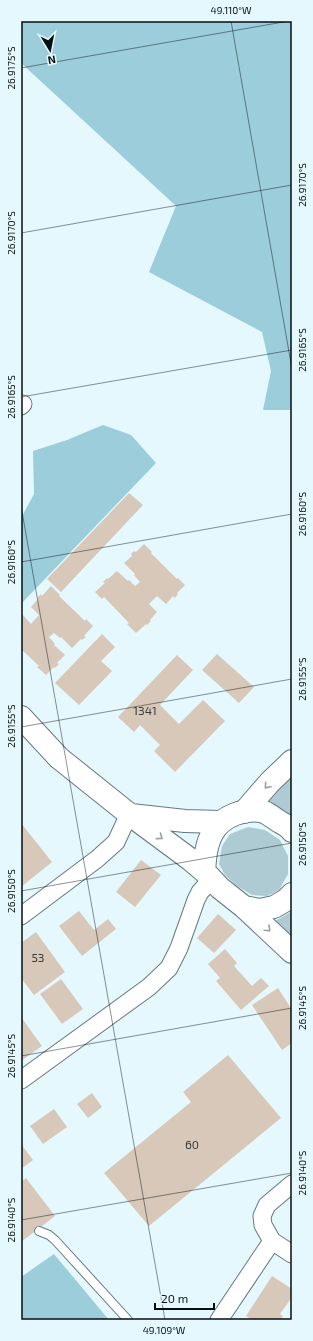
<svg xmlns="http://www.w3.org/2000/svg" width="313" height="1341" font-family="'Exo 2',sans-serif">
<rect width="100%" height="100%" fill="#e5f8fd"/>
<path fill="#aecbd4" d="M292,770v47c-9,-9 -20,-13 -33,-14z
M248,827l17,3 15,10 8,16v18l-9,16 -12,6 -15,-1 -15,-9 -12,-11 -6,-11 3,-18 8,-12z
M292,911v27l-20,-16 7,-3z"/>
<path fill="#9ccddb" d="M21,21h271v389h-29l8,-39 -9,-39 -113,-60 27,-66 -155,-143z
M103,425l28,10 25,28 -135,141v-86l13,-24 -1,-43 34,-11z
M54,1254l55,66h-88v-43z"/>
<path fill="#d7c8b9" d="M129,493l14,12 -82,87 -14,-13z
M144,544l8,8 -1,1 26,26 1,-1 7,7 -8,8 1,1 -3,4 -2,-2 -7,8 -9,-8 -8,8 8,8 -7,8 1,1 -4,4 -1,-1 -10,9 -9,-9 2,-1 -25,-26 -2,2 -7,-7 10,-9 -2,-1 4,-4 1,1 9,-8 11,10 1,-1 6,6 5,-4 -6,-7 1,-1 -11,-11 8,-7 -1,-2 3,-3 2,1z
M51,586l9,9 -1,1 26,25 1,-2 7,7 -9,10 2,1 -4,3 -1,-1 -9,9 -11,-11 -1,1 -6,-5 -5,4 6,7 -1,1 11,10 -8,8 2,1 -4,4 -1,-1 -8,8 -9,-8 2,-1 -18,-17v-32l2,-2 8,9 8,-9 -8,-8 7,-8 -1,-1 4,-4 1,2z
M102,634l13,13 -14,14 11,10 -33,34 -24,-22z
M217,654l37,33 -15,16 -37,-33z
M177,655l16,15 -33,35 19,19 24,-24 22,21 -50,51 -21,-21 6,-6 -20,-20 -6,7 -16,-15z
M21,823l31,39 -31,25z
M141,860l20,15 -26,32 -19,-15z
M79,911l15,19 14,-11 8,10 -34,27 -23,-30z
M218,914l18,16 -22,23 -17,-15z
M36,932l29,40 -31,23 -13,-17v-35z
M225,949l12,14 -3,3 18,20 9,-8 8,8 -28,24 -25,-29 4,-3 -12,-14z
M61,979l22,30 -21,15 -22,-30z
M278,988l14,22v33l-10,7 -30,-45z
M21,1017l21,29 -21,15z
M228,1055l53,63 -132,108 -45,-53 87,-71 -8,-10z
M92,1093l10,14 -14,11 -11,-14z
M54,1109l13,18 -24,17 -13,-18z
M21,1144l12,16 -12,9z
M26,1178l29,38 -34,26v-60z
M272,1276l20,13v8l-12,17 3,2 -3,4h-28l-6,-4z"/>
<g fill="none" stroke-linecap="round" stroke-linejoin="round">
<g stroke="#64797f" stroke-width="10">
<path id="lane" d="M39,1231l10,4 6,5 73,80"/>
</g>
<g stroke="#64797f" stroke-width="19">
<path id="street" d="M21,406l2,-2
M21,916l76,-57 19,-17 13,-28
M21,1080l128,-93 20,-19 10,-20 17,-48 4,-8 11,-12
M292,1184l-25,21 -5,11 1,9 9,16 20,13
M219,1320l53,-79"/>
</g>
<g stroke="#64797f" stroke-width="24">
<path id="secondary" d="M244,812l26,-30 22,-21"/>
</g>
<g stroke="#64797f" stroke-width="24">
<path id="primary" d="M21,717l38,41 70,56 62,46 13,11 16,17 24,19 16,3 14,-3 12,-7 6,-6
M131,815l54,6 36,1
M204,871c1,-13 2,-27 9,-39 9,-16 33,-25 51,-20 5,2 11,7 16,10 4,2 9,5 12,9
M244,907l48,45"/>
</g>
<use href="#lane" stroke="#fff" stroke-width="8"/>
<use href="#street" stroke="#fff" stroke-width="17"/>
<use href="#secondary" stroke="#fff" stroke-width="22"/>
<use href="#primary" stroke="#fff" stroke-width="22"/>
</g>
<defs><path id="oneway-chevron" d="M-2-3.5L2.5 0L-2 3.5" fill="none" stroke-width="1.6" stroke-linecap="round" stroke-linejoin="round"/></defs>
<g stroke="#9b9f9f">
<use href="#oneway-chevron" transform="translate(267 786) rotate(131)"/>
<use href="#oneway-chevron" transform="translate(160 837) rotate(36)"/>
<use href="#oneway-chevron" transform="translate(268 929) rotate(43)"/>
</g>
<path fill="none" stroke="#060e10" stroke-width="1" stroke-opacity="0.45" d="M231,21l61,348M21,68l268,-47M21,233l271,-48M21,397l271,-47M21,506l144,814M21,562l271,-48M21,727l271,-48M21,891l271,-48M21,1056l271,-48M21,1220l271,-47"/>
<g text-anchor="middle" stroke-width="3" stroke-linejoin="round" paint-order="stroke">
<g font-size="12" fill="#3a3c3a">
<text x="145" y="715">1341</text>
<text x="38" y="962">53</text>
<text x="192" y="1149">60</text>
</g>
</g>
<rect width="313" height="1341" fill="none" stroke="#e5f8fd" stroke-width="44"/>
<g transform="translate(50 50) rotate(170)" stroke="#e5f8fd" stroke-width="3" paint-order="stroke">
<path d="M0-3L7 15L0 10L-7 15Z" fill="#060e10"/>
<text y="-6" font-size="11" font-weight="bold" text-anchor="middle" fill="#060e10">N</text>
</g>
<path d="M155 1303v6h59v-6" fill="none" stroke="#060e10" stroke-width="2"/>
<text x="161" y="1303" font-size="12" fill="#060e10" stroke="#e5f8fd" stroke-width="3" paint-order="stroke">20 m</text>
<rect x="22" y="22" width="269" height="1297" fill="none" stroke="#060e10" stroke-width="1.5"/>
<g font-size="10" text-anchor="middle" fill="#060e10">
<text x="231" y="14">49.110°W</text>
<text transform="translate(11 68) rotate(-90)" y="4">26.9175°S</text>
<text transform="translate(302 185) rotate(-90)" y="4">26.9170°S</text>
<text transform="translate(11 233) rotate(-90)" y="4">26.9170°S</text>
<text transform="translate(302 350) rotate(-90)" y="4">26.9165°S</text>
<text transform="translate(11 397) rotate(-90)" y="4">26.9165°S</text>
<text transform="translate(302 514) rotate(-90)" y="4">26.9160°S</text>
<text transform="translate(11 562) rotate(-90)" y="4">26.9160°S</text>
<text transform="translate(302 679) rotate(-90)" y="4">26.9155°S</text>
<text transform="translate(11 726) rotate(-90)" y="4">26.9155°S</text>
<text transform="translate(302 844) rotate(-90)" y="4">26.9150°S</text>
<text transform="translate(11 891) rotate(-90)" y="4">26.9150°S</text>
<text transform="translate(302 1008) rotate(-90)" y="4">26.9145°S</text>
<text transform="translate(11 1056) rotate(-90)" y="4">26.9145°S</text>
<text transform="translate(302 1173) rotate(-90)" y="4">26.9140°S</text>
<text transform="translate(11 1220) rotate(-90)" y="4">26.9140°S</text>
<text x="164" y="1334">49.109°W</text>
</g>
</svg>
